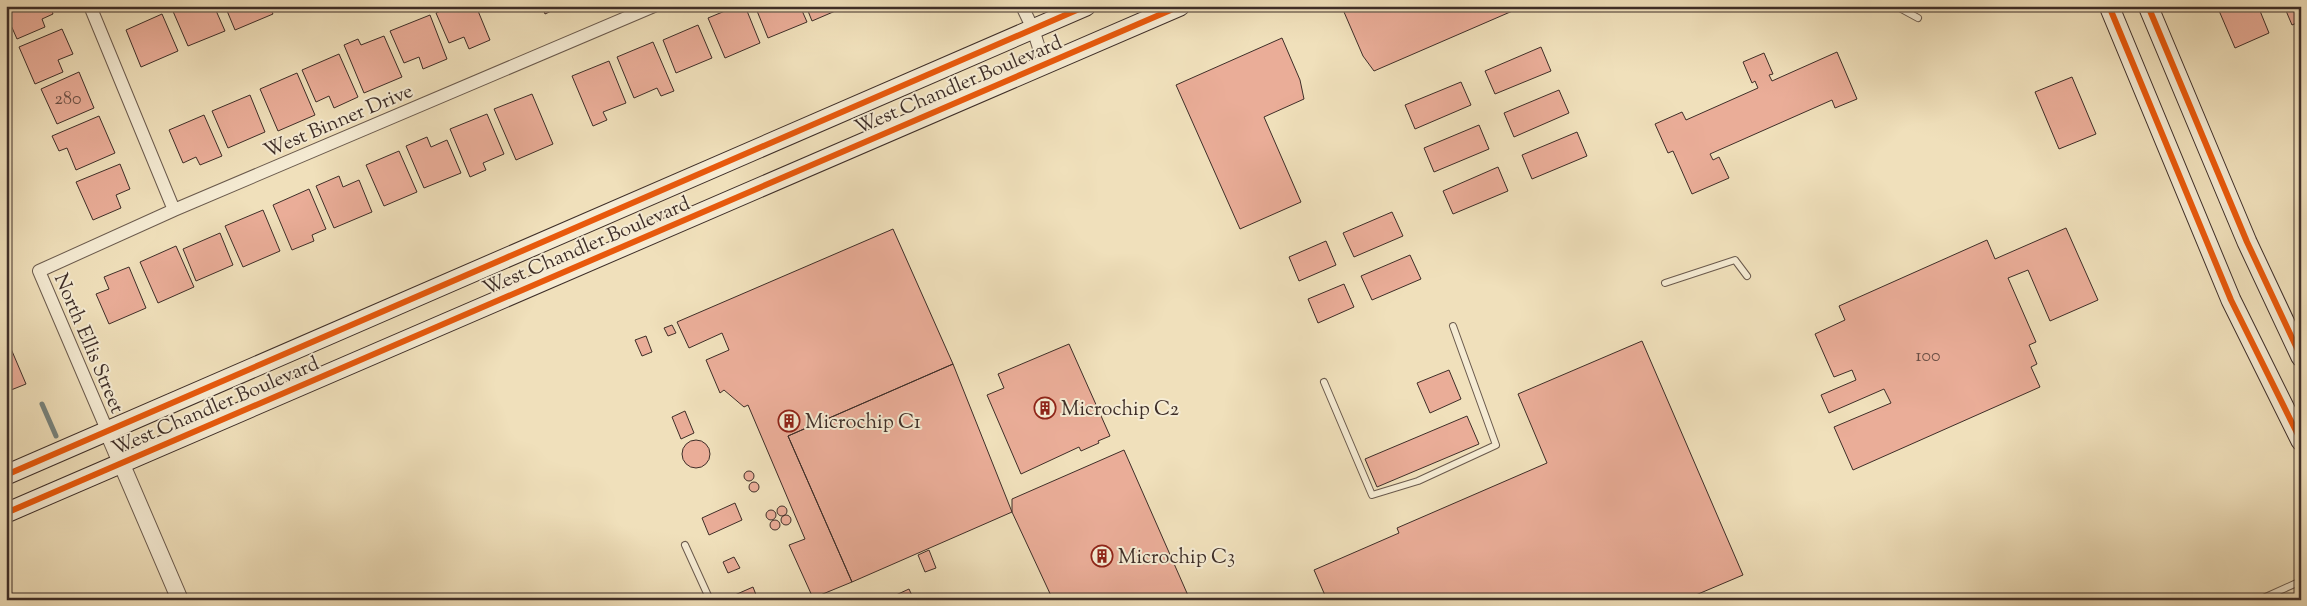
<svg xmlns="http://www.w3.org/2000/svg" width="2307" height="606" font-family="'Sorts Mill Goudy',serif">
<rect width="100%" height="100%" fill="#f0e0bb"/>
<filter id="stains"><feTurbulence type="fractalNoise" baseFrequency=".004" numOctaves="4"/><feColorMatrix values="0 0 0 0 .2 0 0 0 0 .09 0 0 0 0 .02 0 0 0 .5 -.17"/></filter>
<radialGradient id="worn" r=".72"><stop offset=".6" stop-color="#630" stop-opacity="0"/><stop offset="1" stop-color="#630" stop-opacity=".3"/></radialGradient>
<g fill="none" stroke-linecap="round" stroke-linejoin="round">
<path stroke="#76837e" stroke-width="5" d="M42,404l14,32"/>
</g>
<path fill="#eaad98" stroke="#3e2e28" d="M6,6h44l3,8 -11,5 3,8 -28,12 -11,-25z
M177,6h37l11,25 -37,15 -16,-37z
M225,6h44l4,8 -38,16z
M452,6h24l14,34 -21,9 -5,-12 -15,6 -13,-30z
M542,6h20l-17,8z
M737,6h8l15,37 -35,15 -17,-40z
M755,6h45l7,16 -39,16z
M806,6h41l-35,15z
M1358,6h166l-150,65 -11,-15 -19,-44z
M2217,6h41l11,27 -34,15z
M2284,6h17v15l-9,4z
M162,14l16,37 -37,16 -15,-37z
M430,15l17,44 -24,10 -4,-12 -15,6 -14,-32z
M698,25l14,33 -36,15 -13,-33z
M62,29l11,25 -15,6 5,12 -28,12 -16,-37z
M384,36l18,41 -38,16 -20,-48 14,-6 3,6z
M1282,38l18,42 4,19 -40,18 37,85 -61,27 -64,-144z
M653,42l21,49 -13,5 -4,-8 -23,10 -17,-41z
M1541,47l10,24 -56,23 -10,-23z
M1837,52l20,47 -22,9 -3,-8 -122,54 3,6 6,-3 10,21 -37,16 -19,-43 -5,2 -13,-29 27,-12 4,8 72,-32 -3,-7 -3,2 -9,-21 21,-9 9,21 -4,1 3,6z
M339,54l19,43 -24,11 -5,-12 -13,6 -14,-32z
M609,61l17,42 -23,9 4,8 -14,6 -21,-50z
M79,72l15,36 -37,16 -16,-35z
M297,73l18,42 -37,16 -18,-42z
M2072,77l24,57 -37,15 -24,-57z
M1461,82l10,23 -56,24 -10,-24z
M1559,90l10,23 -55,24 -10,-24z
M532,94l21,50 -37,16 -22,-51z
M250,95l15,37 -37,16 -16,-37z
M487,114l17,40 -21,9 3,7 -16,7 -20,-48z
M204,115l18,41 -22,9 -4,-8 -13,6 -14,-33z
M99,116l16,37 -39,17 -9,-22 -8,3 -7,-15z
M1479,125l10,24 -55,23 -10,-24z
M1577,132l10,24 -55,23 -10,-24z
M427,137l4,10 16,-7 14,33 -37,15 -18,-42z
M399,151l18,41 -33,14 -18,-41z
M120,164l10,25 -14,6 5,13 -28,12 -17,-38z
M1498,167l10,24 -55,23 -10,-23z
M339,176l4,11 16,-7 13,32 -38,16 -18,-42z
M309,189l17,40 -14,6 2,6 -22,9 -19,-45z
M263,210l17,41 -37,16 -18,-41z
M1392,212l11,24 -49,21 -11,-24z
M2066,228l32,72 -48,21 -22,-51 -20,8 28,64 -7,3 8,19 -6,3 9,20 -187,83 -19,-43 57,-24 -7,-14 -55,24 -8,-18 35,-15 -4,-10 -18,7 -19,-43 30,-14 -6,-14 148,-66 8,19z
M893,229l60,135 -165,72 64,146 -39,16 -24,-53 16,-6 -57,-134 -4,2 -20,-17 -4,3 -14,-33 23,-10 -7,-17 -33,15 -12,-26z
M220,233l13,32 -37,16 -13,-32z
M1326,241l10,24 -37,16 -10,-24z
M176,246l18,41 -36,16 -18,-41z
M1410,255l11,24 -49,21 -11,-24z
M129,267l17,41 -37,16 -13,-30 13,-5 -5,-12z
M1344,284l10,23 -36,16 -10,-24z
M672,325l4,8 -8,3 -4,-8z
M646,336l6,16 -10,4 -7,-16z
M6,337l20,47 -20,8z
M1642,341l101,234 -59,25h-357l-13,-30 85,-37 -2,-5 150,-65 -29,-69z
M1069,344l41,92 -12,5 1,2 -18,8 -2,-4 -58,27 -34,-79 17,-7 -6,-14z
M953,364l59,148 -160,70 -64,-146z
M1449,370l12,29 -31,14 -13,-30z
M685,411l9,22 -13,6 -9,-22z
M1467,416l12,28 -102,43 -12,-28z
M682 454a14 14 0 1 1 28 0a14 14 0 1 1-28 0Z
M1124,450l66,150h-137l-41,-88v-13z
M744 476a5 5 0 1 1 10 0a5 5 0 1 1-10 0Z
M749 487a5 5 0 1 1 10 0a5 5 0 1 1-10 0Z
M735,503l7,17 -33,15 -7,-17z
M777 511a5 5 0 1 1 10 0a5 5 0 1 1-10 0Z
M766 515a5 5 0 1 1 10 0a5 5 0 1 1-10 0Z
M781 520a5 5 0 1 1 10 0a5 5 0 1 1-10 0Z
M770 525a5 5 0 1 1 10 0a5 5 0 1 1-10 0Z
M929,550l7,18 -11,4 -7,-17z
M734,557l6,11 -12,5 -5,-11z
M753,587l5,13h-35l5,-2z
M909,589l5,11h-29z"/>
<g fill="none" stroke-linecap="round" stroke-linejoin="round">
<g stroke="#6a5a4d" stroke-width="8">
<path id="service" d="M1896,6l22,12
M1665,283l70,-23 12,16
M1324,382l48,113 46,-14 78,-36 -43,-119
M685,545l25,55
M2259,600l42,-19"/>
</g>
<g stroke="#6a5a4d" stroke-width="14">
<path id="minor" d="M90,6l84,204
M1022,6l11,23 11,35
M107,430l-68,-159 135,-61 480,-204"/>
</g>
<g stroke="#6a5a4d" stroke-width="18">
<path id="tertiary" d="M107,430l73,170"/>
</g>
<g stroke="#3e2e28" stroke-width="21">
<path id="secondary" d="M2109,6l122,294 70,141
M2148,6l99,236 54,115
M6,475l1080,-469
M6,513l1174,-507"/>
</g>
<use href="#service" stroke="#f5ebd3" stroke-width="6"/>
<use href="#minor" stroke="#f5ebd3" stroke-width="12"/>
<use href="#tertiary" stroke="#f5ebd3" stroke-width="16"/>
<use href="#secondary" stroke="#f5ebd3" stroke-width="19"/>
<g stroke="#f5ebd3" stroke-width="9">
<path id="cycleway" d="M2109,6l122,294 70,141
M2148,6l99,236 54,115
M6,475l1080,-469
M6,513l1174,-507"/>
</g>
<use href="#cycleway" stroke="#e8590c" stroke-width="6"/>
</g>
<defs>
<g id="building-ring" transform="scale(1.125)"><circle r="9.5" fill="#f5ebd3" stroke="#8f2418" stroke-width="1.5"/><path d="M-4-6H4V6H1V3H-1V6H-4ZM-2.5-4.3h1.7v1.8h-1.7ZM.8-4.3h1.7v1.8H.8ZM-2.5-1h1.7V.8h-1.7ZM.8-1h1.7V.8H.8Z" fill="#8f2418"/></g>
</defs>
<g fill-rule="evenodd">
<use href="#building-ring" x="1045" y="408"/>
<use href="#building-ring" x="789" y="421"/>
<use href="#building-ring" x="1102" y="556"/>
</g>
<g text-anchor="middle" stroke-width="4" stroke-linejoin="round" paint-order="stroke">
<g font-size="18" fill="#694e44">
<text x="68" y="104">280</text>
<text x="1928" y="361">100</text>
</g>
<g font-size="20" fill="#3e2e28" stroke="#f5ebd3">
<text transform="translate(958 84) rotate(-23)" y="7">West Chandler Boulevard</text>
<text transform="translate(338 120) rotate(-23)" y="7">West Binner Drive</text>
<text transform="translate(586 245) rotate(-23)" y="7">West Chandler Boulevard</text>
<text transform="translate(90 343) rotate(67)" y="7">North Ellis Street</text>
<text transform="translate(215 405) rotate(-23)" y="7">West Chandler Boulevard</text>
</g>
<g font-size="20" fill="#3e2e28" stroke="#f5ebd3" text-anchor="start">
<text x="1061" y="415">Microchip C2</text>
<text x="805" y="428">Microchip C1</text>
<text x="1118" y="563">Microchip C3</text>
</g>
</g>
<rect width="2307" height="606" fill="none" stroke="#f0e0bb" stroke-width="25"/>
<rect x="8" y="8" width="2292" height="591" fill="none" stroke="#3e2e28" stroke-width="2.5"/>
<rect x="12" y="12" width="2282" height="581" fill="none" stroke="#3e2e28"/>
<rect width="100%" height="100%" filter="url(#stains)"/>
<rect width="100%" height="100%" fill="url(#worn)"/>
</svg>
